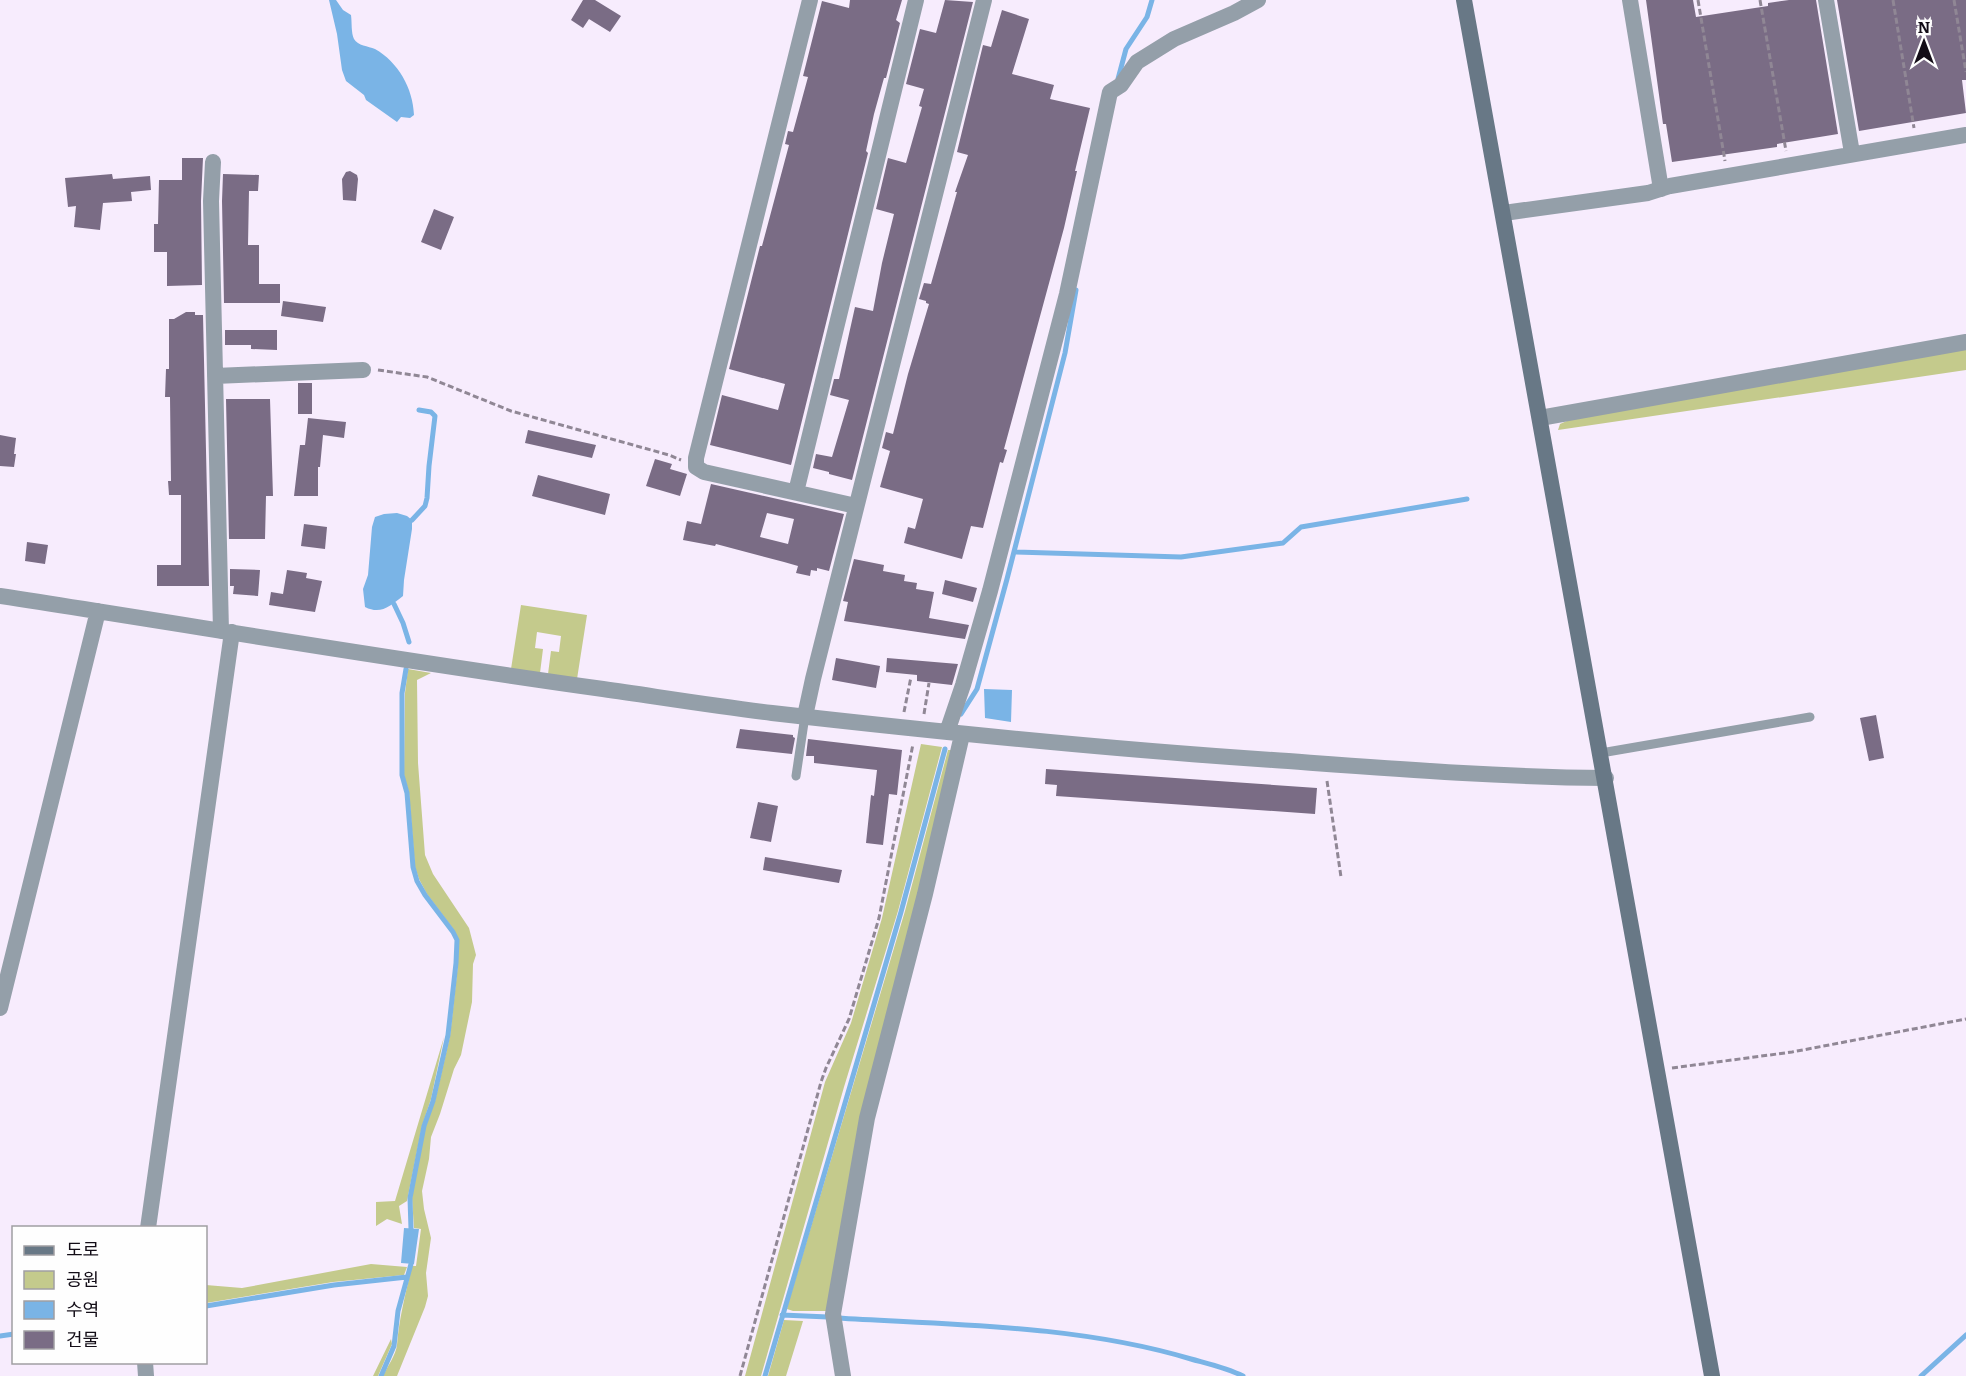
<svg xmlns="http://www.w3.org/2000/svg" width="1966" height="1376" font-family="Bitter,'Noto Sans KR',serif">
<rect width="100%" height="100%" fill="#f7ecfd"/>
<path fill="#c4ca8c" d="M1966,348v22l-408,60 2,-6 9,-4z
M521,605l66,10 -10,64 -29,-5 3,-23 8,1 2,-16 -24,-4 -2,16 8,1 -3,24 -29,-4z
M408,669l23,4 -14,7 1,83 7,92 8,19 36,54 7,27 -3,9 -1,38 -11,53 -7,14 -14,45 -9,23 -2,22 -7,32 2,18 7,29 -5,35 2,23 -3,11 -28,69h-14c4,-9 13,-21 14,-31 2,-27 9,-53 15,-79h4l5,-37 -7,-1 -2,-30 4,-25 9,-47 10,-25 15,-65 8,-72v-24l-4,-10 -27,-36 -8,-15 -4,-12 -6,-74 -5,-18 1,-82z
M921,744l21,3 -44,164 -54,176 -83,289h-16l80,-294 26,-59 31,-105z
M948,750h5l-126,561h-34l-6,-2 1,-5 117,-393z
M444,1037l-13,62 -9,27 -15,75 -8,5 3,18 -15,-5 -11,7v-24l19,-1z
M371,1264l36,3 -3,8 -71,7 -127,21v-18l36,3z
M784,1320l19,1 -17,55h-18z
M391,1339l1,5 -14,32h-5z"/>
<path fill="#7ab4e6" d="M329,0h7l7,10 8,5c1,7 0,18 3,24 4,7 14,7 21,10 23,13 38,39 39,66l-4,3 -9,-1 -4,5 -31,-22 -2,-5 -18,-14 -4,-11 -5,-36z
M397,513l10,3 5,4v9l-8,51 -1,16c-13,10 -22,19 -38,11l-2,-18 5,-14 4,-48 3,-10 9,-3z
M984,689l28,1 -1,32 -26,-4z
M404,1228l15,1 -5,35 -13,-1z"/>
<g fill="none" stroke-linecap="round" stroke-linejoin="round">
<path stroke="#7ab4e6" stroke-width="5" d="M1118,79l8,-30 21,-32 5,-17
M412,520l13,-14 2,-8 2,-32 6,-50 -4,-4 -12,-2
M1014,552l167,5 102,-14 18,-16 166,-28
M394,604l9,19 6,19
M406,669l-4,24v82l5,18 6,74 4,14 8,14 28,37 4,8 -1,23 -8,72 -15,66 -9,25 -14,72 1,31
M961,714l16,-25 30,-110 58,-226 11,-63
M206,1306l128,-21 73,-8
M782,1315l46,2
M837,1318c118,7 241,7 354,41 18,5 36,9 52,17
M0,1336l14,-2
M381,1376l13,-30 4,-35 13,-47
M765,1376l136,-464 44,-163
M1921,1376l45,-41"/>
</g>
<path fill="#7a6c85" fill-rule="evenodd" d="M583,0h12l26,16 -11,16 -21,-13 -6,9 -12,-8z
M850,0h52l-6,20 4,3 -14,55h-2l-10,36 -8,37 2,2 -77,312 -81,-20 12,-50 56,15 7,-26 -56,-15 31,-123h2l27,-101 -4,-1 3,-13 5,1 15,-55 -5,-1 19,-75 27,7z
M945,0l28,2 -121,478 -23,-6v-2l-16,-4 3,-14 16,3 17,-57 -19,-5 4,-16h5l16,-72 18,4 9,-48 12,-49 -18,-5 12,-51 18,5 16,-56 -3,-1 5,-17 -18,-5 14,-55 16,4z
M1646,0h47l3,17 72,-11v-3l21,-3h27l22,134 -61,10v3l-105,15 -6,-38h-3z
M1837,0h129v80h-4l4,33 -107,18z
M1002,10l27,9 -17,55 42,11 -4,14 40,9 -15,63h2l-13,57 -60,221 3,1 -4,13 -3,-1 -17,66 -12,-2 -9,33 -58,-16 4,-16 7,2 8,-30 -43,-12 10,-36 -8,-3 4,-16 7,2 15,-60 21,-70 -3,-1v-2l-7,-2 5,-16 7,1 26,-92h-2l13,-37 -11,-3 26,-107 8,2z
M182,158h21l-2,43 1,84 -35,1v-34h-13v-28h4l1,-44h23z
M350,171l7,4 1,4 -2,22 -13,-1 -1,-21 4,-7z
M112,174l1,5 37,-3 1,14 -20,2 1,9 -29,2 -3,27 -26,-3 2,-21 -8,1 -3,-29z
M223,174l36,1 -1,16h-9l-1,54h11v39h21v19h-56l-2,-102z
M434,209l20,8 -13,33 -20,-8z
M283,301l43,6 -3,15 -42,-6z
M186,312h9v3h8l6,271h-52v-21h24v-70h-12l-1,-14h3l-1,-84h-5l1,-28h3v-50h5z
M225,330h52v20l-26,-1v-4h-26z
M298,383h14v31h-14z
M226,399h44l3,97h-7l-1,43h-36z
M308,418l38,4 -2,16 -21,-3 -3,32h-2v29h-24l6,-51h5z
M528,430l68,15 -4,13 -67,-15z
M0,435l16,3 -2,16h2l-2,13 -14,-1z
M655,459l17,5 -2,5 17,5 -7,22 -34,-10z
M538,475l72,19 -5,21 -73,-19z
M711,484l133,30 -15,57 -12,-3v3l-6,-1 -1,6 -14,-3 2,-7 -14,-4 -68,-18 -1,2 -32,-6 4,-19 14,3zM767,513l27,6 -6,25 -28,-7z
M304,524l23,3 -2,22 -24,-3z
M27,542l21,3 -3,19 -20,-3z
M854,559l30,6 -1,6 22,4 -1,6 13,2 -1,6 18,3 -5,26 40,7 -4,14 -121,-18 4,-19 -5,-1z
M230,569l30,1 -2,26 -25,-2 1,-8h-4z
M287,570l20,3 -1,5 16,3 -7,31 -46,-7 2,-13 12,2z
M945,580l32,8 -4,14 -31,-8z
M836,658l44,8 -4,22 -44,-8z
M887,658l71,6 -6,21 -35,-4v-6l-31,-3z
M1876,715l8,43 -15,3 -9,-43z
M740,729l53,6v2l2,1 -3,16 -56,-6z
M808,739l94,11 -5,45 -8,-1 -6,51 -17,-2 5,-48 3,1 3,-26 -63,-7v-7h-8z
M1046,769l271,19 -2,26 -259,-18 1,-11 -12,-1z
M758,802l20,4 -7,36 -21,-4z
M765,857l77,13 -3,13 -76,-13z"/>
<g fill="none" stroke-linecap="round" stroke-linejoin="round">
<path stroke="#908795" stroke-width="3" stroke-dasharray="6 3" stroke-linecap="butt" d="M1698,0l27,161
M1760,0l26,151
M1893,0l21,128
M1954,0l12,72
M378,370l49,7 84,34 158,44 12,5
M904,712l7,-35
M924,714l5,-31
M1327,781l14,96
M1672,1068l120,-16 174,-33
M740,1376l81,-294 5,-14 23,-49 30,-101 34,-174"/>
<path stroke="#949fa9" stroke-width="9" d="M1601,753l209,-36
M796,776l9,-60"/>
<path stroke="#949fa9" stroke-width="16" d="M810,0l-114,458v9l8,5 152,34
M1630,0l31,189
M1826,0l26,153
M213,162l-2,39 10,430
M1504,213l144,-20 22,-7 296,-51
M215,376l148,-6
M1540,418l426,-76
M796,492l120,-492
M0,596c201,31 401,65 603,93 56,8 112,17 169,24 167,19 333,36 501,47 111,8 222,17 333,18
M805,716l8,-37 171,-679
M947,732l16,-47 27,-94 77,-297 43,-202 11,-7 16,-23 37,-23 60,-26 24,-13
M0,1008l98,-397
M148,1228l84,-596
M145,1362l1,14
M843,1376l-10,-62 34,-196 58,-224 37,-159"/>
<path stroke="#687886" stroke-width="16" d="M1464,0l248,1376"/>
</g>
<rect x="12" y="1226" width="195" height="138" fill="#fefefe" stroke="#a09ea2" stroke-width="1.5"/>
<rect x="24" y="1246" width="30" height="9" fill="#687886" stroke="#a09ea2" stroke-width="1.5"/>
<text x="66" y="1256" font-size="18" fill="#130d17">도로</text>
<rect x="24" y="1271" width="30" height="18" fill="#c4ca8c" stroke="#a09ea2" stroke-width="1.5"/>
<text x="66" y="1286" font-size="18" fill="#130d17">공원</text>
<rect x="24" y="1301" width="30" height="18" fill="#7ab4e6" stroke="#a09ea2" stroke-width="1.5"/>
<text x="66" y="1316" font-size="18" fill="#130d17">수역</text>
<rect x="24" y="1331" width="30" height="18" fill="#7a6c85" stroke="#a09ea2" stroke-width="1.5"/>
<text x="66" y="1346" font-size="18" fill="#130d17">건물</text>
<g transform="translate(1924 42)" stroke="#fefefe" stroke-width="4.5" paint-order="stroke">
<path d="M0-4.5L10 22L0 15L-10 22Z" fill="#130d17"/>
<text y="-9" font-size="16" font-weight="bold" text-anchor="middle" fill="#130d17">N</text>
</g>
</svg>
